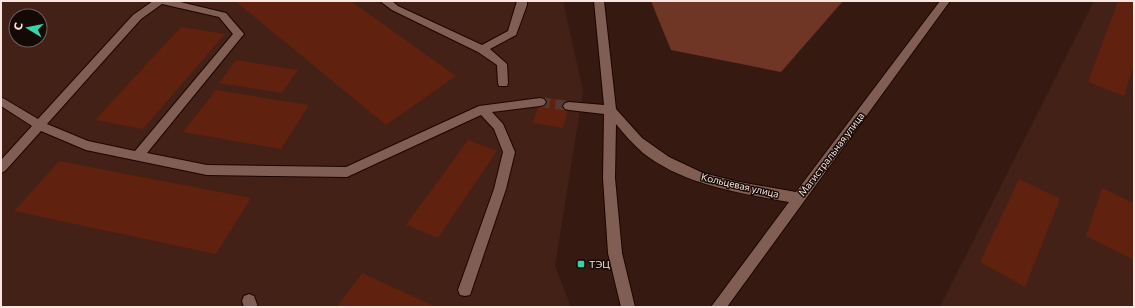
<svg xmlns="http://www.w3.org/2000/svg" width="1135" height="308" font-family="Commissioner,sans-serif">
<rect width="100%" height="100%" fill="#361a12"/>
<path fill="#432117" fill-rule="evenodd" d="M1,1h562l20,90 -28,175 16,41h-570zM16,16h24v24h-24z
M1094,1h40v306h-194z"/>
<path fill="#6f3626" d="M651,1h192l-62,71 -110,-22z"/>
<path fill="#60210e" d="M235,1h116l105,75 -70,49z
M1118,1h16v63l-10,32 -36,-14z
M181,27l44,7 -82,95 -48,-9z
M236,60l62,10 -16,23 -63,-10z
M216,90l93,15 -28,44 -98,-17z
M541,97l29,4 -7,27 -30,-5z
M468,140l29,11 -59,87 -32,-13z
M59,161l192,37 -35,56 -202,-43z
M1019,179l41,20 -35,88 -45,-25z
M1102,188l32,15v57l-48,-24z
M362,273l74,34h-99z"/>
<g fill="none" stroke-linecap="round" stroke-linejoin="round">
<path stroke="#533931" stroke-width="10" stroke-dasharray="10 5.5" stroke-linecap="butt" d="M540,102l29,4"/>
<g stroke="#1c0401" stroke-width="2">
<path id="minor" d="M153,1h23l50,12 18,21 -97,119 60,12 139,2 133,-61 61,-8 4,1 2,3 -2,3 -4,1 -48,6 11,12 12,28 -9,37 -36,106 -5,1 -5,-1 -2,-5 36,-101 9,-37 -9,-23 -13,-14 -134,62 -140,-2 -121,-25 -45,-19 -36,40 -4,2v-13l31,-34 -31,-20v-9l37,22 95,-104zM162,4l57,13 14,17 -98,117 -47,-10 -41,-17 94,-105z
M380,1h12l6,5 84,39 26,-14 9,-30h10v4l-11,30 -26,14 17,15 1,19 -1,3h-8l-1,-3 -1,-18 -19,-13 -86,-42z
M594,1h10l12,108 26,29 27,19 34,16 36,9 57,10 144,-191h10l-223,306h-16l78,-105c-50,-9 -105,-17 -146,-49 -10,-9 -19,-19 -27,-29l-1,54 7,75 13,54h-14l-13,-54 -5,-75 1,-64 -35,-4 -4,-1 -2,-3 2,-3 4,-1 35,3z
M249,294l5,2 4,11h-14l-2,-6 2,-5z"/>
</g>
<use href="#minor" fill="#805e54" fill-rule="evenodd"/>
</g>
<rect fill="#36d4a7" stroke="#150906" stroke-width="1.5" x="577" y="260" width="8" height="8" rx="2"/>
<g text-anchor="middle" stroke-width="3" stroke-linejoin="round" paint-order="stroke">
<g font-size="10" fill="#fae6e1" stroke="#150906">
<text transform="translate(831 154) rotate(-53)" y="4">Магистральная улица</text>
<text transform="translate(740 185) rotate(13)" y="4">Кольцевая улица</text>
</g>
<g font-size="10" fill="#fae6e1" stroke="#150906" text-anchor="start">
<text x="589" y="268">ТЭЦ</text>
</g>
</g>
<rect width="1135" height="308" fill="none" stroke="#fae6e1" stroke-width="4"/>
<g transform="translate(28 28) rotate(280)"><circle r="19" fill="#150906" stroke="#71615e"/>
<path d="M0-3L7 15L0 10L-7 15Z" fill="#36d4a7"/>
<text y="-6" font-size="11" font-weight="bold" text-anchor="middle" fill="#fae6e1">С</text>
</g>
</svg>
